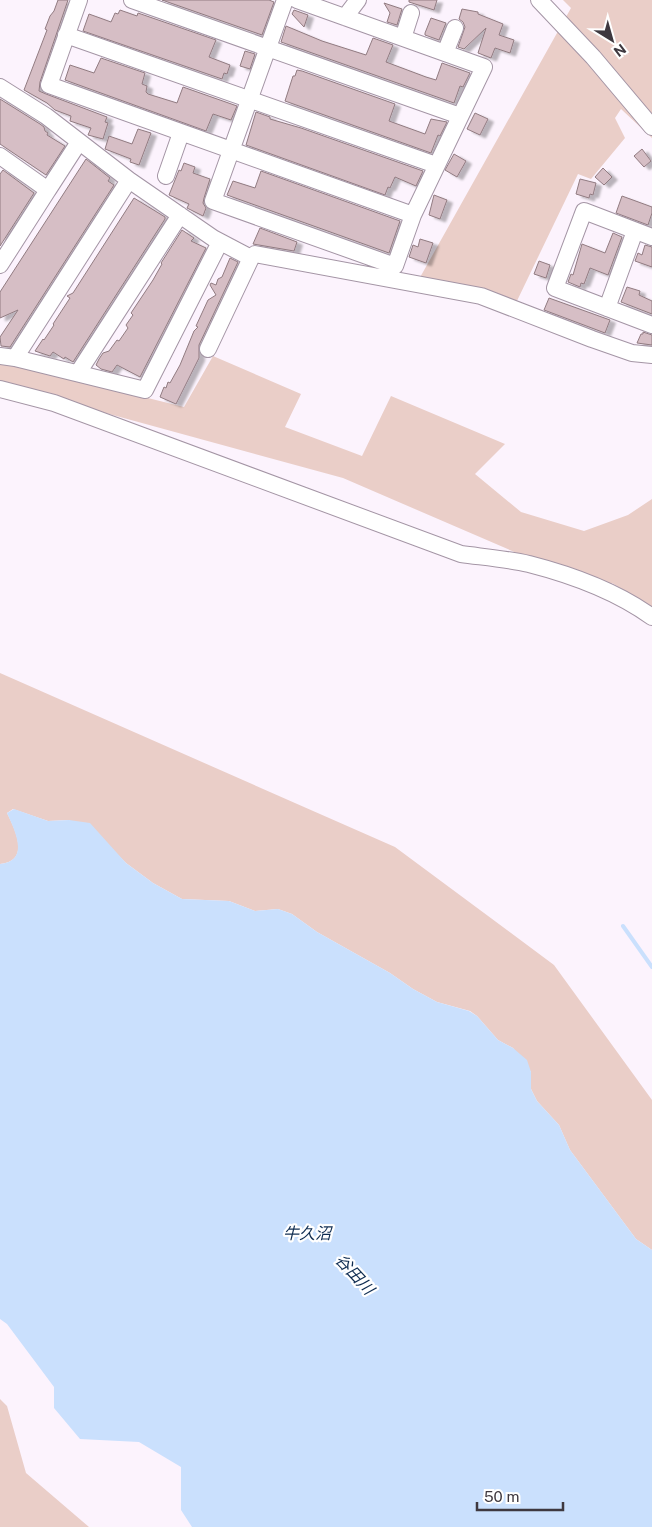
<svg xmlns="http://www.w3.org/2000/svg" width="652" height="1527" font-family="'Public Sans','Noto Sans JP',sans-serif">
<defs>
<filter id="shadow"><feDropShadow dx="5.5" dy="3" stdDeviation="1" flood-color="#0004"/></filter>
</defs>
<rect width="100%" height="100%" fill="#fcf3fd"/>
<path fill="#eacec8" d="M563,0h89v138l-31,-29 -6,9 10,20 -34,41 -13,-5 -63,131 -97,-24 153,-273z
M213,356l88,38 -16,33 77,29 29,-60 114,48 -30,30 46,38 63,19 44,-16 24,-16v108l-40,-24 -3,5 -76,-28 -190,-82 -285,-78 -58,-13v-24l15,2 169,42z
M0,673l395,174 159,118 98,135v150l-16,-11 -66,-89 -11,-25 -22,-24 -6,-12v-17l-18,-24 -15,-8 -21,-24 -7,-5 -33,-9 -24,-13 -23,-16 -73,-41 -25,-18 -14,-5 -23,2 -26,-10 -47,-2 -29,-16 -27,-20 -14,-14 -43,-29 -21,1 -35,-12 -6,4c8,16 24,48 -7,51z
M0,1399l7,7 19,67 63,54h-89z"/>
<path fill="#cae0fd" d="M14,809l34,12 21,-1 21,3 36,40 27,20 29,16 47,2 26,10 23,-2 14,5 25,18 73,41 23,16 24,13 32,9 8,5 21,24 15,8 14,12 4,12v17l6,12 22,24 11,25 66,89 16,11v277h-460l-11,-17v-43l-42,-25 -59,-3 -26,-31v-21l-47,-63 -7,-5v-455c31,-3 14,-35 7,-51z"/>
<g fill="none" stroke-linecap="round" stroke-linejoin="round">
<path stroke="#cae0fd" stroke-width="4" d="M623,926l29,41"/>
</g>
<path fill="#d6bec5" stroke="#917b81" filter="url(#shadow)" d="M58,0h10l-28,82 -1,9 7,3 61,23 -2,5 3,1 -5,16 -15,-4 3,-7 -21,-7 1,-5 -16,-6 -8,-7 -23,-13 23,-60 -2,-1 5,-13 4,-5z
M162,0h107l5,2 -12,33z
M409,0h28l-3,10 -25,-8z
M384,3l18,6 -5,16 -10,-3 3,-9z
M462,9l16,3v2l25,10 -4,11 15,5 -4,13 -15,-5 -4,10 -13,-5 8,-25 -22,21 -6,-2 7,-20 -2,-5 -4,-3z
M120,10l17,6 1,-3 78,27 -7,17 21,8 -3,9 -3,-1 -2,6 -139,-48 6,-17 22,8 4,-9 3,1z
M294,10l14,5 -4,12 -12,-13z
M431,18l15,5 -7,17 -14,-5v-2z
M286,26l36,15 44,14 7,-17 20,7 -7,17 40,15 10,3 6,-17 28,10 -7,14 -3,-1 -6,17 -173,-61z
M245,51l10,3 -5,15 -10,-3z
M101,58l44,15 -3,11 5,2 -1,6 2,2 29,9 6,-16 54,19 -6,14 -18,-6 -7,17 -141,-51 5,-15 24,8z
M297,70l5,1 93,33 -6,17 36,13 6,-15 16,3 -7,14 -2,-1 -7,18 -146,-52 8,-25h2z
M0,99l40,25 4,3 1,4 3,2 -1,2 18,11 -19,29 -46,-31z
M256,112l14,5v2l31,9 122,43 -7,15 -21,-9 -5,11 -2,-1 -3,8 -139,-50z
M475,113l13,6 -8,16 -13,-6z
M138,129l13,4 -12,32 -9,-3 1,-3 -26,-10 4,-13 23,8z
M642,149l9,12 -7,6 -10,-11z
M454,154l12,7 -9,16 -12,-7z
M86,159l24,19 -2,3 6,4 -104,162 -9,-1 -1,-9 18,-27 -18,8v-26z
M184,163l11,4 -2,6 17,6 -6,19 -1,5 3,5 -3,8 -16,-8 2,-4 -20,-9 10,-25 2,1z
M603,168l9,9 -8,8 -9,-8z
M3,170l31,23 -34,53v-72z
M261,171l139,50 -11,32 -162,-58 6,-14 22,7z
M580,179l16,4 -3,12 -3,-1 -1,4 -13,-4z
M434,195l13,5 -7,19 -11,-4z
M622,196l30,11v6l-4,12 -32,-12z
M134,198l31,19v2l-92,143 -8,-5 -1,2 -11,-7 -3,4 -15,-5 8,-12 1,1 10,-15 -1,-1 17,-26 -3,-2 6,-3z
M260,228l37,14 -3,9 -41,-7z
M182,230l12,8 -3,3 15,7 -66,129 -23,-12 -5,7 -11,-3 -5,-4 3,-6 4,-6 6,-2 8,-11 2,1 9,-13 -2,-3 7,-10 -2,-2 22,-33 9,-16 -1,-1z
M613,233l9,4 -14,38 -18,-7 -6,16 -3,-1 -1,4 -12,-5 3,-8 2,1 9,-31 23,9z
M420,239l13,4 -7,20 -17,-6 4,-12 5,2z
M645,245l7,2v20l-17,-6 3,-8 4,2z
M230,258l8,4 -39,83v13l-23,46 -16,-7 4,-10 2,1 2,-6 2,1 10,-18 14,-34 4,-4 -2,-1 12,-26 8,-5 -6,-10 1,-2 5,2 2,-6 4,-2z
M539,261l11,4 -4,13 -12,-4z
M627,287l13,4 -1,4 13,6v13l-31,-12z
M549,298l61,22 -5,13 -61,-23z
M643,332l9,3v10l-15,-2 4,-9h2z"/>
<g fill="none" stroke-linecap="round" stroke-linejoin="round">
<g stroke="#a495a5" stroke-width="18">
<path id="minor" d="M79,0l-30,85 364,130
M132,0l328,116
M285,0l-72,201 182,65 18,-51 71,-148 -187,-67
M539,0l54,57 59,70
M345,17l13,-17
M66,35l370,130
M403,38l8,-25
M445,53l10,-25
M0,87l46,29 83,64 84,58 38,20 4,-4 226,42 111,43 40,14 20,2
M0,156l48,34 -48,75
M166,176l15,-43
M48,190l31,-48
M652,237l-68,-26 -29,77 97,37
M607,308l28,-77
M208,349l43,-91
M0,356l15,2 130,32 75,-148
M15,358l114,-178
M78,373l102,-158
M0,389l54,14 407,151c22,3 46,5 68,10 43,11 87,27 123,53"/>
</g>
<use href="#minor" stroke="#fff" stroke-width="16"/>
</g>
<g text-anchor="middle" stroke-width="4.5" stroke-linejoin="round" paint-order="stroke">
<g font-size="16" font-style="italic" fill="#0d2b50" stroke="#fff">
<text x="307" y="1239">牛久沼</text>
<text transform="translate(355 1274) rotate(47)" y="6">谷田川</text>
</g>
</g>
<g transform="translate(612 40) rotate(143)" stroke="#ffffff" stroke-width="4" paint-order="stroke">
<path d="M0-4L9 19L0 12L-9 19Z" fill="#3e383f"/>
<text y="-8" font-size="14" font-weight="bold" text-anchor="middle" fill="#3e383f">N</text>
</g>
<path d="M477 1502v8h86v-8" fill="none" stroke="#3e383f" stroke-width="2.5"/>
<text x="484" y="1502" font-size="15" fill="#3e383f" stroke="#ffffff" stroke-width="4" paint-order="stroke">50 m</text>
</svg>
